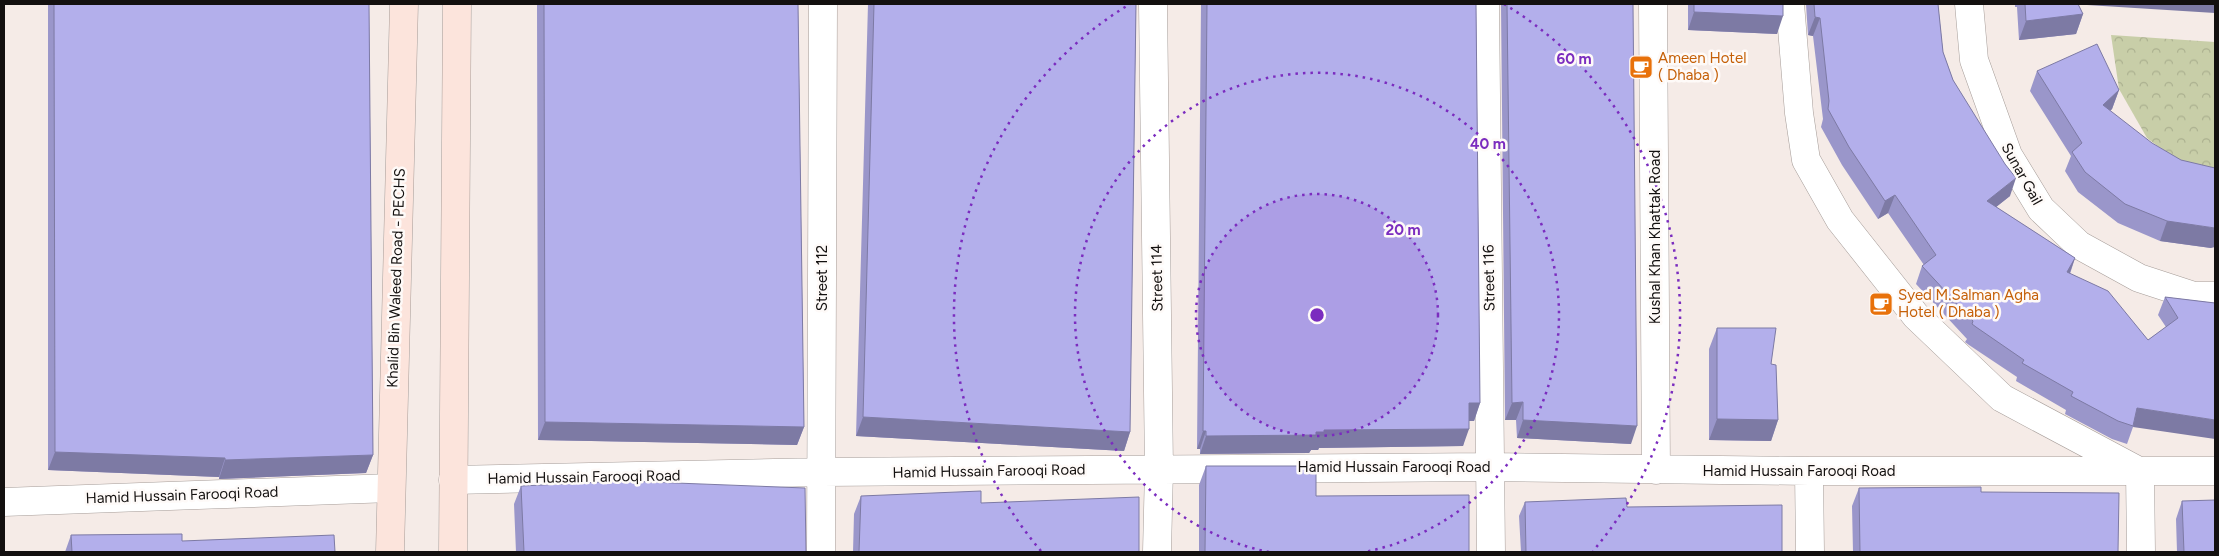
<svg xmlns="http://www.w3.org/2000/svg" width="2219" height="556" font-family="Figtree,sans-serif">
<defs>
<pattern id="forest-crowns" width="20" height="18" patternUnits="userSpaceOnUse" patternTransform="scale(1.25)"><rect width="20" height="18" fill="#c8cea8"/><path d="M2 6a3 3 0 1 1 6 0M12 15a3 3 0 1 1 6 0" fill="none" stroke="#abb08f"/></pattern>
</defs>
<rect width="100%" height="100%" fill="#f5ebe7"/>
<path fill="url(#forest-crowns)" d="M2111,35l104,7v129l-22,2 -46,-35 -28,-49z"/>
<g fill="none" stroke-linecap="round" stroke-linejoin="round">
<g stroke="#a69d99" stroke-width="29">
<path id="street" d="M1153,4l6,465 -2,83
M1485,4l6,548
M1653,4l3,466
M1790,4l9,109 7,47 34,60 76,96 86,82 135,72
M1969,4l5,56 34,95 33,54 38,36 60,33 55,18h21
M1809,471l1,81
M2140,471l1,81
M453,480l369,-8 669,-5 318,4h406
M4,502l387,-14
M821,552l2,-548"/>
</g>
<g stroke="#a69d99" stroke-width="29">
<path id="secondary" d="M390,552l14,-548
M453,552l4,-548"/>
</g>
<use href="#street" stroke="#fff" stroke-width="28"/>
<use href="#secondary" stroke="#fce4dc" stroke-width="28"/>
</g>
<path fill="#9a96ca" d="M48,4h321l4,451 -7,18 -147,6v-2l-171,-7z
M518,4h280l6,423 -7,18 -259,-5 -1,-435h-19z
M868,4h268l-6,428 -6,19 -268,-15z
M1201,4h275l4,399 -6,18h-5l-6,25 -144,2 -1,2h-7l-2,3 -109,1v-5h-3z
M1501,4h132l-2,440 -114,-6 -1,-18h-11z
M1688,4h95l-6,30 -89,-4z
M1806,4h132l5,48 10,28 57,116 -14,11 79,51 -5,16 78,66 18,-13 -8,-12 7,-18 50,6 -82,124 -6,17 -15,-5 -47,-25 1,-4 -50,-29 1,-4 -48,-32 -4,-3 2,-3 -51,-55 6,-18 2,-1 -36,-52 -10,6 -36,-54 -21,-38 2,-8 -10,-83 -5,-1z
M2015,4h200h-137l5,10 -7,20 -57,6 -2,-33h-2z
M2037,71l82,19 -7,19 -2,2 101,137 -51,-7 -42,-18 -40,-31 -13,-21 6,-15 -41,-65z
M1717,328l54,36 7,56 -7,21 -62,-1v-91z
M1206,466l110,30 153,56h-270v-67z
M521,486l285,66h-290l-2,-48z
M1859,488l122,4 137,60h-265l-1,-46z
M861,496l120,7 158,49h-286l1,-38z
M2182,501l33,51h-38l-1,-33z
M1525,502l102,5 155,45h-261l-2,-36z
M71,535l111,6 153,11h-270z"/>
<path fill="#7d7aa4" d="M519,4h19l-1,1h-19z
M2071,4h144v9z
M1694,12l89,4 -6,18 -89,-4z
M2083,14l-7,20 -57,6 7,-19z
M1815,17l5,1 -7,18 -5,-1z
M2119,90l-7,19 -16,15 7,-19z
M2016,178l-6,18 -29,23 6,-18z
M1895,195l-7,18 -10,6 7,-18z
M2167,221l48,7v19l-4,1 -51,-7z
M2075,258l-6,17 -2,-3z
M1523,402l-7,18h-11l7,-17z
M1469,403h11l-6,18h-11z
M2137,408l78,12v19l-82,-12z
M863,417l267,15 -6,19 -268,-15z
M1717,419l61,1 -7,21 -62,-1z
M1523,420l114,6 -6,18 -114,-6z
M545,422l259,5 -7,18 -259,-5z
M1469,429l-6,17 -144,2 -1,2h-7l-2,3 -109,1 6,-18 110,-4 8,-2z
M1203,431h3l-6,18h-3z
M55,452l170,6 -6,19 -171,-7z
M373,455l-7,18 -147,6 6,-19z"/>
<path fill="#b3afeb" stroke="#7d7aa4" d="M54,4h315l4,451 -148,5v-2l-170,-6z
M544,4h254l6,423 -259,-5z
M874,4h262l-6,428 -267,-15z
M1207,4h269l4,399h-11v26l-145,1v2h-8v3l-110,1v-5h-3z
M1507,4h126l4,422 -114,-6v-18l-11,1z
M1694,4h89v12l-89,-4z
M1814,4h124l5,48 10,28 52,84 11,14 -29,23 88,57 -8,14 41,19 40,49 30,-22 -13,-21 50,6v117l-78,-12 -4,18 -15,-5 -47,-25 2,-4 -51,-29 2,-3 -48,-33 -4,-3 1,-3 -51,-55 14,-11 -41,-60 -10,6 -36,-54 -21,-38 1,-8 -9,-83 -5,-1z
M2025,4h53l5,10 -57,7z
M2097,44l22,46 -16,15 49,38 29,17 34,8v60l-48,-7 -42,-17 -40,-32 -13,-20 10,-9 -45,-72z
M1717,328h59l-5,36 5,1 2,55 -61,-1z
M1206,466h110v30l153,-1v57h-264z
M624,481l181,7 1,64h-282l-3,-66z
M1981,487v5l138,1 -1,59h-258l-1,-64z
M981,491v12l158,-6v55h-280l2,-56z
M1626,498l1,9 155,-2v47h-256l-1,-50z
M2215,500v52h-31l-2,-51z
M182,534v7l152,-6 1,17h-263l-1,-17z"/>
<circle cx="1317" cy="315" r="121" fill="#7b2cbf" fill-opacity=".12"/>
<g fill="none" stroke="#7b2cbf" stroke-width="2.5" stroke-dasharray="2.5 5">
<circle cx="1317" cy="315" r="121"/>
<path d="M1269 552A242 242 0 1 1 1365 552"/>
<path d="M1041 551A363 363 0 0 1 1130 4M1504 4A363 363 0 0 1 1593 551"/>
</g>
<defs>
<g id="cafe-square" transform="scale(1.25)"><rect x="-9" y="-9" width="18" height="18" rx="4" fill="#e8710a" stroke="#fefaf8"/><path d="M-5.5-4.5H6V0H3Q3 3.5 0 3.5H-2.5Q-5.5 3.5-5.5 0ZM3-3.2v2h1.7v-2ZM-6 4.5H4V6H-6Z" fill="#fff"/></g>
</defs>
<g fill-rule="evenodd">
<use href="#cafe-square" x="1641" y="67"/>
<use href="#cafe-square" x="1881" y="304"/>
</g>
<g text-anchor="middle" stroke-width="5" stroke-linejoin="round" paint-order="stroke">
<g font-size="15" fill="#c56008" stroke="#fefaf8" text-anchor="start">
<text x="1658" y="63">Ameen Hotel<tspan x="1658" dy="17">( Dhaba )</tspan></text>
<text x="1898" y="300">Syed M.Salman Agha<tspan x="1898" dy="17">Hotel ( Dhaba )</tspan></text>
</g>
<g font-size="15" fill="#13100f" stroke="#fefaf8">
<text transform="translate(2022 174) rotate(61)" y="5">Sunar Gail</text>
<text transform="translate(1655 237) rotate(-90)" y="5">Kushal Khan Khattak Road</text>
<text transform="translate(396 278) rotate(-88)" y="5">Khalid Bin Waleed Road - PECHS</text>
<text transform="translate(822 278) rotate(-90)" y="5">Street 112</text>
<text transform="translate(1157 278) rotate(-91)" y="5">Street 114</text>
<text transform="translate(1489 278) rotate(-91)" y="5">Street 116</text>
<text x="1394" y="472">Hamid Hussain Farooqi Road</text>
<text transform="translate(989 471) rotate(-1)" y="5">Hamid Hussain Farooqi Road</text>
<text x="1799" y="476">Hamid Hussain Farooqi Road</text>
<text transform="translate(584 477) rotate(-1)" y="5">Hamid Hussain Farooqi Road</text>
<text transform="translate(182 495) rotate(-2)" y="5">Hamid Hussain Farooqi Road</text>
</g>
</g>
<circle cx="1317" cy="315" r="8" fill="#7b2cbf" stroke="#fefaf8" stroke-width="2.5"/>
<g font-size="15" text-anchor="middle" font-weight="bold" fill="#7b2cbf" stroke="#fefaf8" stroke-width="5" stroke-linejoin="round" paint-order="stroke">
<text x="1574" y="64">60 m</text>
<text x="1488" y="149">40 m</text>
<text x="1403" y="235">20 m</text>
</g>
<rect width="2219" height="556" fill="none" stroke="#13100f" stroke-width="10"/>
</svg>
